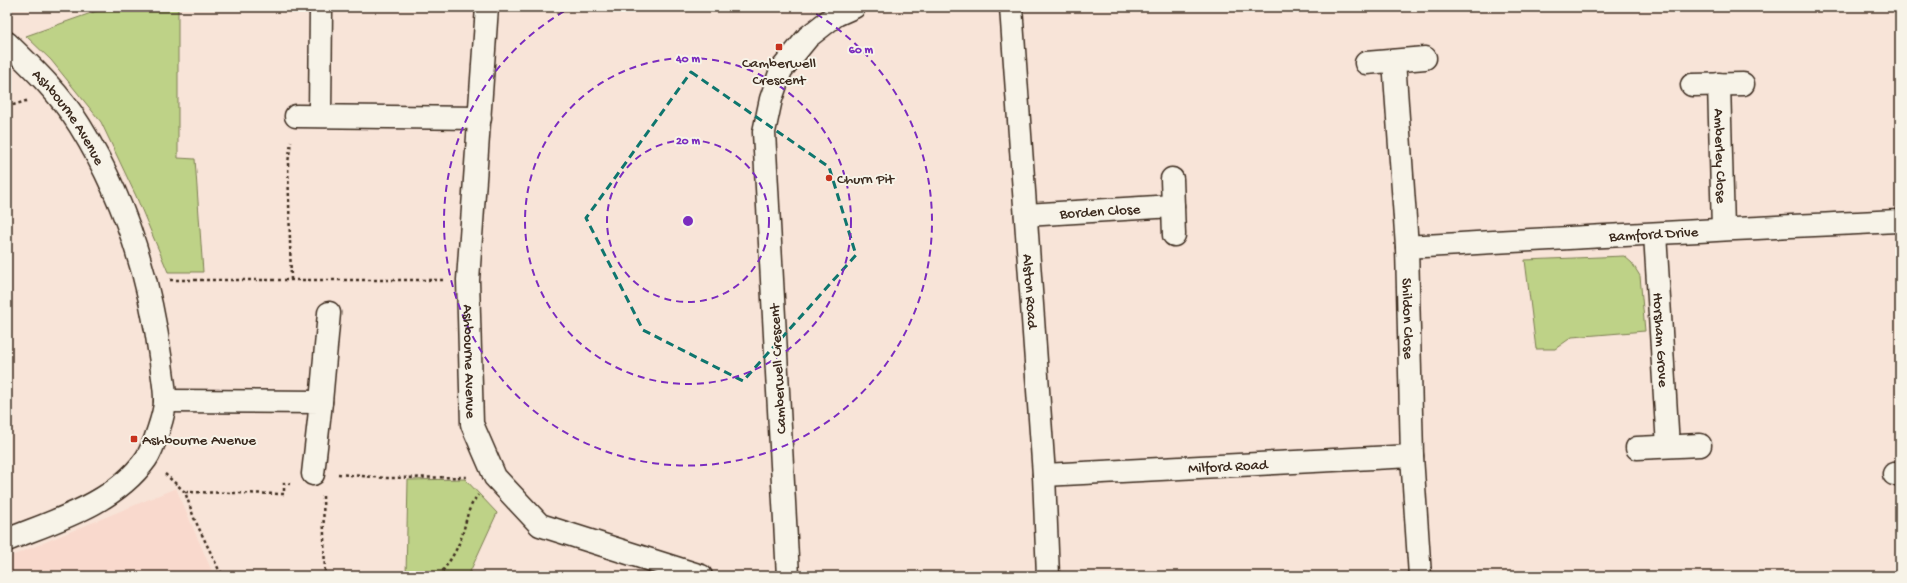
<svg xmlns="http://www.w3.org/2000/svg" width="1907" height="583" font-family="'Gochi Hand',sans-serif">
<rect width="100%" height="100%" fill="#f8e4d8"/>
<filter id="ink" filterUnits="userSpaceOnUse"><feTurbulence type="fractalNoise" baseFrequency=".025" numOctaves="2"/><feDisplacementMap in="SourceGraphic" scale="8" xChannelSelector="R" yChannelSelector="G"/><feConvolveMatrix kernelMatrix="1 2 1 2 8 2 1 2 1" color-interpolation-filters="sRGB"/></filter>
<g filter="url(#ink)">
<path fill="#f9d9cd" d="M176,488l38,88h-207v-18z"/>
<path fill="#bed287" stroke="#7c7e52" d="M108,7h70v151l17,1 8,113h-35l-32,-76 -35,-74 -50,-62 -25,-24z
M1624,256l8,7 8,13 5,55 -73,6 -17,12h-19l-11,-89z
M465,479l32,34 -29,63h-62l2,-96z"/>
<g fill="none" stroke-linecap="round" stroke-linejoin="round">
<g stroke="#3b2a1e" stroke-width="25">
<g id="minor">
<path id="s1" d="M487,7l-19,273 4,144 23,53 45,48 161,51"/>
<path id="s2" d="M1011,7l33,468 4,101"/>
<path id="s3" d="M7,43c26,25 54,52 73,83 44,71 70,153 81,236 1,12 4,25 4,37 1,12 -12,50 -19,60 -32,45 -90,61 -139,81"/>
<path id="s4" d="M1394,61l13,186 5,209 8,120"/>
<path d="M1366,63l59,-5"/>
<path id="s5" d="M1719,84l4,144"/>
<path d="M1692,85l51,-1"/>
<path d="M320,115l1,-108"/>
<path d="M296,116l184,2"/>
<path d="M1172,179l2,56"/>
<path id="s6" d="M1026,215l147,-9"/>
<path id="s7" d="M1655,234l13,212"/>
<path id="s8" d="M1407,247c164,-9 329,-19 493,-26"/>
<path d="M165,401l156,1 -8,72"/>
<path d="M321,402l8,-89"/>
<path d="M1637,448l63,-3"/>
<path d="M1894,474h6"/>
<path id="s9" d="M1044,475l368,-19"/>
<path d="M788,576l-24,-444 7,-33 10,-29 27,-33 28,-22 18,-8"/>
</g>
</g>
<path stroke="#3b2a1e" stroke-width="2.5" stroke-dasharray="3 3" stroke-linecap="butt" d="M7,107l22,-7
M170,280h273
M291,280l-3,-117 3,-22
M165,474l20,18 9,26 24,50 6,8
M338,474l49,4 81,-1
M185,492l99,2v-11l6,1
M323,496l2,80
M439,576c8,-11 16,-22 21,-35 7,-17 5,-30 18,-46"/>
<use href="#minor" stroke="#f7f3e8" stroke-width="22"/>
</g>
</g>
<path fill="none" stroke="#0f766e" stroke-width="3" stroke-dasharray="8 5" stroke-linejoin="round" d="M691,72l138,95 27,88 -113,126 -100,-51 -57,-112z"/>
<g fill="none" stroke="#7b2cbf" stroke-width="2" stroke-dasharray="7 5">
<circle cx="688" cy="221" r="81"/>
<circle cx="688" cy="221" r="163"/>
<path d="M806 8A244 244 0 1 1 570 8"/>
</g>
<g fill="#c8321e" stroke="#f7f3e8" stroke-width="1.5">
<rect x="775" y="43" width="8" height="8" rx="2"/>
<circle cx="829" cy="178" r="4"/>
<rect x="130" y="435" width="8" height="8" rx="2"/>
</g>
<g text-anchor="middle" stroke-width="4" stroke-linejoin="round" paint-order="stroke">
<g font-size="15" fill="#3b2a1e" stroke="#f7f3e8" text-anchor="start">
<text x="779" y="67" text-anchor="middle">Camberwell<tspan x="779" dy="17">Crescent</tspan></text>
<text x="837" y="183">Churn Pit</text>
<text x="142" y="444">Ashbourne Avenue</text>
</g>
<g font-size="15" fill="#3b2a1e" stroke="#f7f3e8">
<text dy="5" stroke="none"><textPath href="#s3" startOffset="97">Ashbourne Avenue</textPath></text>
<text dy="5" stroke="none"><textPath href="#s5" startOffset="72">Amberley Close</textPath></text>
<text dy="5" stroke="none"><textPath href="#s6" startOffset="74">Borden Close</textPath></text>
<text dy="5" stroke="none"><textPath href="#s8" startOffset="247">Bamford Drive</textPath></text>
<text dy="5" stroke="none"><textPath href="#s2" startOffset="285">Alston Road</textPath></text>
<text dy="5" stroke="none"><textPath href="#s4" startOffset="258">Shildon Close</textPath></text>
<text dy="5" stroke="none"><textPath href="#s7" startOffset="106">Horsham Grove</textPath></text>
<text dy="5" stroke="none"><textPath href="#s1" startOffset="355">Ashbourne Avenue</textPath></text>
<text transform="translate(777 369) rotate(-93)" y="5">Camberwell Crescent</text>
<text dy="5" stroke="none"><textPath href="#s9" startOffset="184">Milford Road</textPath></text>
</g>
</g>
<circle cx="688" cy="221" r="6" fill="#7b2cbf" stroke="#f7f3e8" stroke-width="2"/>
<g font-size="12" text-anchor="middle" font-weight="bold" fill="#7b2cbf" stroke="#f7f3e8" stroke-width="4" stroke-linejoin="round" paint-order="stroke">
<text x="861" y="53">60 m</text>
<text x="688" y="62">40 m</text>
<text x="688" y="144">20 m</text>
</g>
<rect width="1907" height="583" fill="none" stroke="#f7f3e8" stroke-width="24"/>
<rect x="12" y="12" width="1883" height="559" fill="none" stroke="#3b2a1e" stroke-width="1.5" filter="url(#ink)"/>
</svg>
